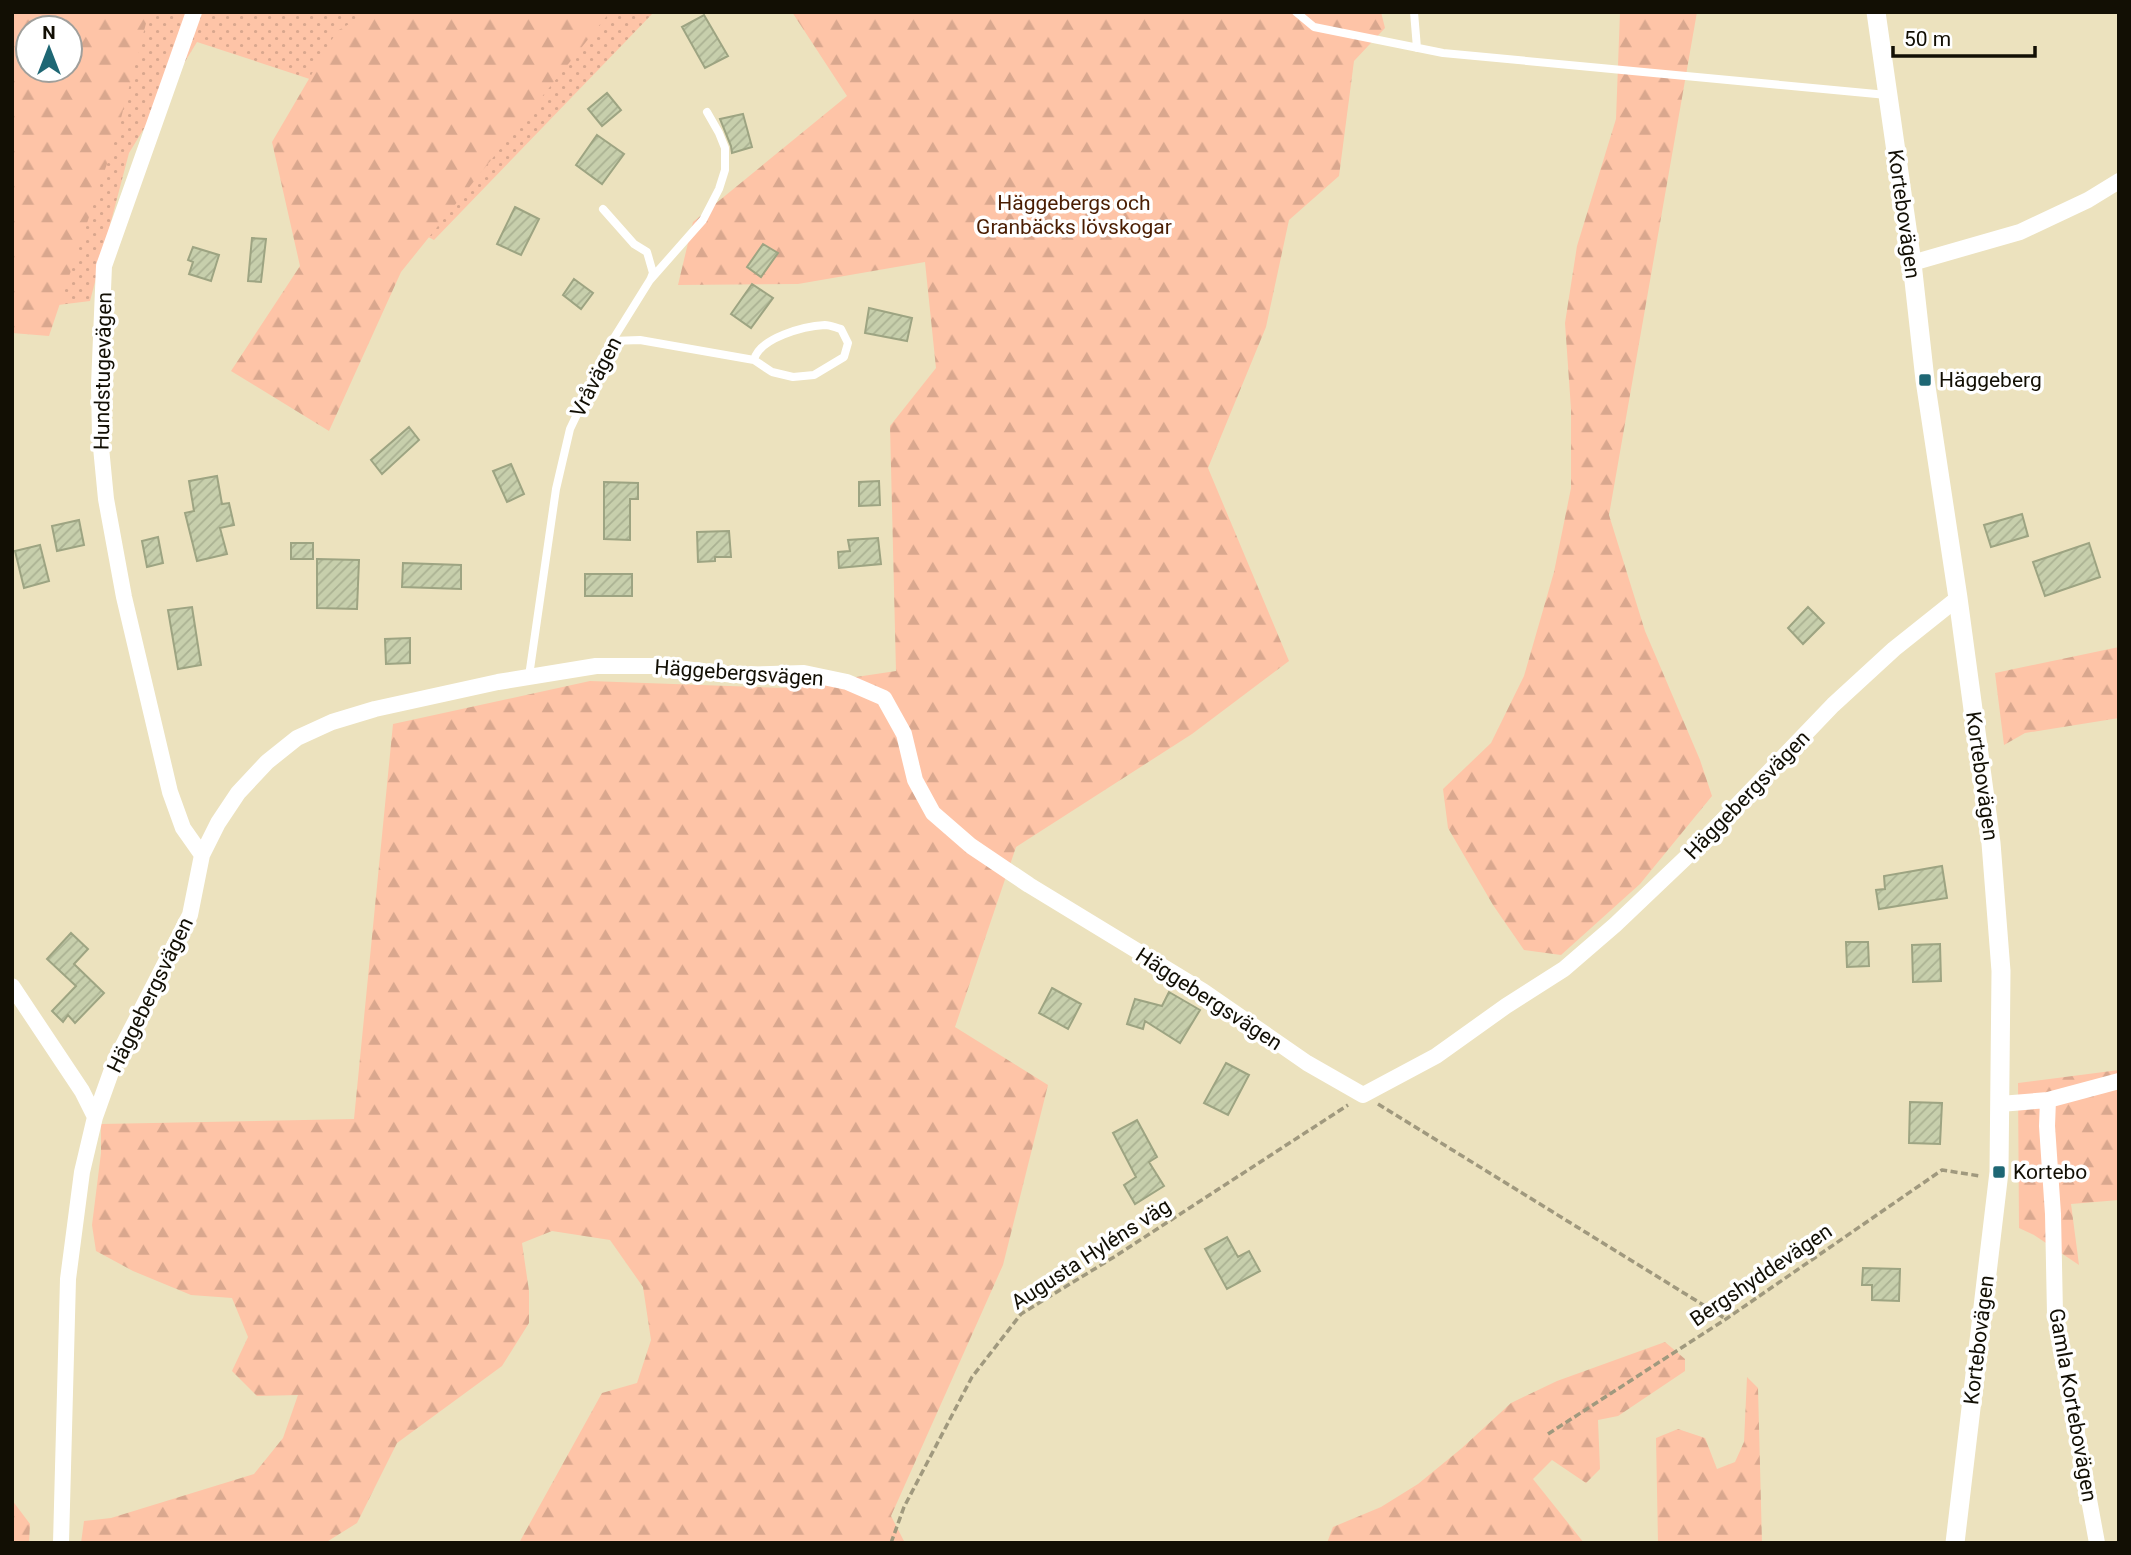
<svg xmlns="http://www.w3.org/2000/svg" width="2131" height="1555" font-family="Roboto,sans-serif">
<defs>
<pattern id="grass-dots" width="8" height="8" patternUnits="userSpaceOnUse" patternTransform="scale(1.75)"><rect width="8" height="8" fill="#fec4a7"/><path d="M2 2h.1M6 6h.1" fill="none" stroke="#d9a78e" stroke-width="1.8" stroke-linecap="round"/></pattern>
<pattern id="forest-firs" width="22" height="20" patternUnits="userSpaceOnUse" patternTransform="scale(1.75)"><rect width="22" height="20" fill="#fec4a7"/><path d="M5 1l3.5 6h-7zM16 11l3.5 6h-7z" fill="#d9a78e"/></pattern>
<pattern id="building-hatch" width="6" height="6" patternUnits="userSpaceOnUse" patternTransform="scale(1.75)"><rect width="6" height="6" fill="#c7cfac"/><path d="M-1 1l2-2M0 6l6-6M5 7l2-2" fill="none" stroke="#aab192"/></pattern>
</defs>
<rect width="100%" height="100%" fill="#ece2be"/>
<path fill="url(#grass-dots)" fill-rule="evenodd" d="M12,12h642l-220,228 -126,-65 23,-89 -134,-44 -68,111 -39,148 -64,8zM28,28h42v42h-42z"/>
<path fill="url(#forest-firs)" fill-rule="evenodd" d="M12,12h137l-33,125 -67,199 -37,-3zM70,28v42h-42v-42z
M370,12h240l-209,260 -72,159 -98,-60 69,-105 -28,-124 65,-111z
M792,12h589l4,16 -31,33 -15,115 -50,44 -23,107 -58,141 81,193 -97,73 -176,113 -61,180 93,58 -45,180 -112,251 14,27h-386l83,-150 35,-10 14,-43 -8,-53 -33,-47 -58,-9 -30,12 7,48v32l-27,43 -105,77 -40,80 -32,20h-244l3,-22 27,-3 143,-44 29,-36 15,-43 -41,1 -25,-25 16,-34 -16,-39 -41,-3 -58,-24 -37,-20 -4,-26 9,-72v-29l253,-5 39,-395 197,-43 193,7 113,-17 -6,-245 46,-58 -11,-106 -127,22 -120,1 15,-63 154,-126z
M1620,12h77l-88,503 36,116 55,129 12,36 -72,88 -79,71 -37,-5 -31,-45 -45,-77 -5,-39 48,-46 33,-67 30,-104 17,-84v-79l-6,-86 12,-77 39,-127z
M2119,647v71l-94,15 -21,12 -9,-72z
M2119,1070v130l-48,4 8,61 -45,-30 -15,-7 -1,-145z
M1665,1342l20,17v12l-67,45 -20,4 2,49 -14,14 -34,-23 -19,19 51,64h-257l6,-16 48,-20 37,-23 44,-36 49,-45 46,-22z
M1747,1377l11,11 4,155h-104l-2,-105 22,-9 27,9 12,31 18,-7 9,-20z
M12,1500l18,24 -1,19h-17z"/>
<path fill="url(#building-hatch)" stroke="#9da482" stroke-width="2" d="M704,15l24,41 -23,12 -23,-41z
M607,93l14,17 -19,16 -14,-17z
M743,114l9,33 -20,6 -1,-7 -11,-27z
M597,135l27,19 -22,30 -26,-19z
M515,207l24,12 -18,36 -24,-11z
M252,238l14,1 -5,43 -13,-1z
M763,244l15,9 -17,24 -14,-10z
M193,247l26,8 -8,26 -22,-7 4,-12 -5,-2z
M574,279l19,14 -12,16 -18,-14z
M752,284l21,14 -22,30 -20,-14z
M869,308l43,10 -5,23 -42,-8z
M409,427l10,13 -37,34 -11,-14z
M511,464l13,30 -17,8 -14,-31z
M217,476l5,28 7,-1 5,22 -14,3 7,26 -30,7 -12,-48 9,-2 -5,-30z
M879,481l1,24 -21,1v-24z
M604,482l34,1v16h-8v41l-26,-1z
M2022,514l6,22 -37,11 -7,-22z
M79,520l5,25 -27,6 -5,-25z
M729,531l2,26h-16v4l-17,1 -1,-30z
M158,537l5,26 -16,4 -5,-26z
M878,538l3,26 -42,4 -1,-16 12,-1 -2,-11z
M291,543h22v16h-22z
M2089,543l11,34 -55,19 -12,-34z
M40,545l9,36 -25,7 -9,-37z
M317,559l42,1 -2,49 -40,-1z
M403,563l58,2v24l-59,-2z
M585,574h47v22h-47z
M192,607l9,58 -23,4 -10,-59z
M1808,607l16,16 -21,21 -15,-16z
M410,638v25l-24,1 -1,-25z
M1942,866l5,32 -68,11 -3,-19 9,-1 -1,-13z
M71,933l17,16 -14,15 30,29 -29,30 -7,-8 -5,7 -11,-11 24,-25 -29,-27z
M1846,942h22l1,24 -22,1z
M1940,944l1,37 -28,1 -1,-37z
M1052,988l29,16 -13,25 -29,-16z
M1169,992l31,18 -20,33 -35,-22 -2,8 -16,-5 8,-25 27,7z
M1226,1063l23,12 -21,40 -24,-12z
M1910,1102l32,1 -2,41 -31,-1z
M1137,1120l20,37 -8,5 15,24 -29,18 -11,-19 12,-8 -23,-44z
M1227,1237l11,20 11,-6 11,20 -33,18 -22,-40z
M1863,1268l37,1 -1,32 -27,-1v-15h-10z"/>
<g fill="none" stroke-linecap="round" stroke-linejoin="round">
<path stroke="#a0997e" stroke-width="3.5" stroke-dasharray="7 3.5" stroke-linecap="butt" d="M1378,1104l348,215
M1548,1434l178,-115 216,-149 38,6
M891,1543l13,-36 68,-130 49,-63 93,-57 234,-152"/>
<path stroke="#fff" stroke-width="8" d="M1296,12l18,15 129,26 444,42
M1414,12l3,36
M603,209l31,35 13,8 6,21 -2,5
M612,341l28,-1 114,20 18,12 21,5 21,-2 30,-18 4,-14 -7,-14c-5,-1 -10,-4 -16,-4 -21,1 -66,13 -71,35
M529,676l27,-187 14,-60 42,-88 38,-61 53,-60 16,-31 6,-19v-22l-6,-15 -12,-21"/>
<path stroke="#fff" stroke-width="16" d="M194,12l-90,254 -5,119 1,52 6,62 18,98 46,195 13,36 19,27
M1912,263l108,-31 68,-32 31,-19
M12,986l70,105 13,26
M2048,1100l-1,26 6,88 2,100 42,229
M2000,1104l48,-4 71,-19
M61,1543l7,-264 14,-107 13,-55 20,-56 75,-146 12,-60 16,-32 20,-30 29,-31 30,-24 35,-16 43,-13 123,-27 98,-16h64l74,9 70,-2 43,9 37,16 20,36 11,46 18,33 38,33 58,39 174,106 104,72 56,32 73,-39 70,-50 58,-37 51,-44 82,-78 136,-142 61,-56 64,-51"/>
<path stroke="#fff" stroke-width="19" d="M1876,12l36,251 13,117 33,218 33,245 10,128 -2,201 -44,371"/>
</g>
<g fill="#1e6774" stroke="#fff" stroke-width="2.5">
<rect x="1918" y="373" width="14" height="14" rx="3.5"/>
<rect x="1992" y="1165" width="14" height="14" rx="3.5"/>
</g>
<g text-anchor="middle" stroke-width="7" stroke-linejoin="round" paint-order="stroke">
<g font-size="21" fill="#4a1d02" stroke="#fff">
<text x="1074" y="210">Häggebergs och<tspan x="1074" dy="24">Granbäcks lövskogar</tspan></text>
</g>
<g font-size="21" fill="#120f04" stroke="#fff">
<text transform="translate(1904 214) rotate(82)" y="7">Kortebovägen</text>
<text transform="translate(103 371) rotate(-89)" y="7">Hundstugevägen</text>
<text transform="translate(596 377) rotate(-63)" y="7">Vråvägen</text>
<text transform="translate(739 673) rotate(4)" y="7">Häggebergsvägen</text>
<text transform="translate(1982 776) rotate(82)" y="7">Kortebovägen</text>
<text transform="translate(1747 795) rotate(-46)" y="7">Häggebergsvägen</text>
<text transform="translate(150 995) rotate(-64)" y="7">Häggebergsvägen</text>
<text transform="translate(1209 999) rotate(33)" y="7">Häggebergsvägen</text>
<text transform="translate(1091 1254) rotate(-33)" y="7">Augusta Hyléns väg</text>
<text transform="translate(1761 1275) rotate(-34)" y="7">Bergshyddevägen</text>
<text transform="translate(1979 1340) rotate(-83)" y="7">Kortebovägen</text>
<text transform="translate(2073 1405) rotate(80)" y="7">Gamla Kortebovägen</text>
</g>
<g font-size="21" fill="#120f04" stroke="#fff" text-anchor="start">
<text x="1939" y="387">Häggeberg</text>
<text x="2013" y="1179">Kortebo</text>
</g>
</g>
<rect width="2131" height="1555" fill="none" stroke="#120f04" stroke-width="28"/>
<g transform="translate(49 49)"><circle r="33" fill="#ffffff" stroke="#a09f9b" stroke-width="2"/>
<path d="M0-5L12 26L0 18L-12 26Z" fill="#1e6774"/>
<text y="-10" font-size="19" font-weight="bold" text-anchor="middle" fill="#120f04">N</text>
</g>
<path d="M1893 46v10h142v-10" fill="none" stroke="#120f04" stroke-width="3.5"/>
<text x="1904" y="46" font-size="21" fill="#120f04" stroke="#ffffff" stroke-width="5" paint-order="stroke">50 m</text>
</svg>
